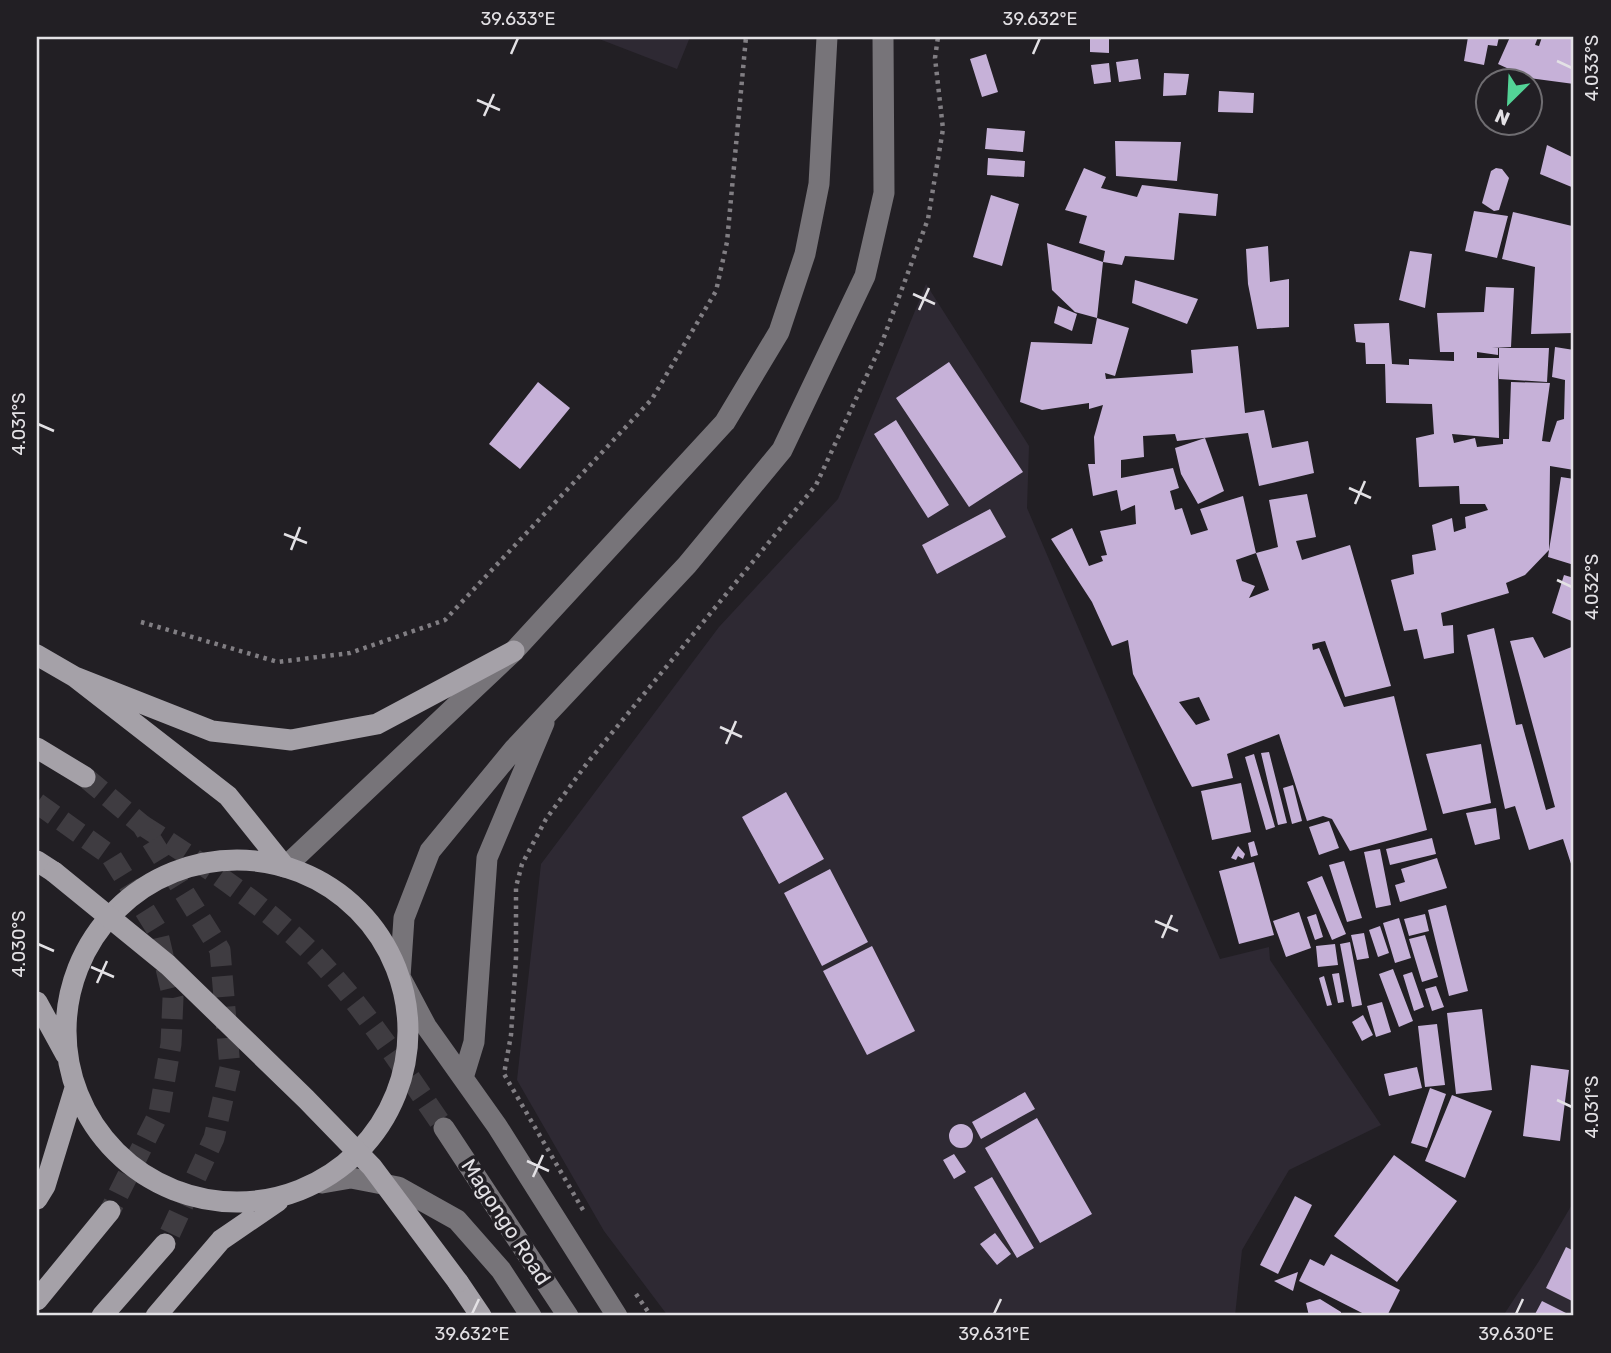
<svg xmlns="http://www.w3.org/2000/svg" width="1611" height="1353" font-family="Rubik,sans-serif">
<rect width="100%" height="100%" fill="#221f24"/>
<path fill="#2e2933" d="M594,37h96l-13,32z
M926,284l103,162 -2,62 193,451 49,-12 1,13 111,165 -92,45 -47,80 -7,66h-567l-64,-85 -87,-151 24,-216 178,-237 119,-128z
M1574,1201v115h-71l36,-55z"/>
<path fill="#c6b1d8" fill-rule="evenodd" d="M1090,37h19v16l-19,-1z
M1468,37h31l-2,9 -9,-1 -4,20 -20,-4z
M1510,37h28l-3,8 4,1 3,-9h32v47l-45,-6 -31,-14z
M986,54l12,38 -16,5 -12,-38z
M1138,59l3,20 -22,3 -3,-20z
M1109,63l2,19 -17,2 -3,-19z
M1164,73l25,1 -3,21 -23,1z
M1219,91l35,2 -1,20 -35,-1z
M987,128l38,3 -2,21 -38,-3z
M1115,141l66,1 -4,39 -61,-5z
M1547,145l25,12 2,-4v35l-34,-14z
M988,158l37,3 -1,16 -37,-2z
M1084,168l22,9 -5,11 36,9 5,-12 76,9 -2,22 -37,-3 -5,47 -49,-4 -3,9 -19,-3 2,-11 -26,-8 8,-27 -22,-6z
M1496,168l6,1 7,9 -10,32 -5,1 -12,-8 9,-32z
M991,195l28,9 -17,62 -29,-9z
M1474,211l34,5 -11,42 -32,-7z
M1513,212l59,14 2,-4v111l-43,1 4,-67 -33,-8z
M1047,243l56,19 -6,56 32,10 -14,48 -10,-3 1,6 87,-6 -2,-23 47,-4 7,67 19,-3 8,38 36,-7 6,32 -55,13 -11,-53 -71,8 -2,-7 -32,2 1,21 -23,3v18l52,-10 6,20 -9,3 5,19 7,-2 9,27 17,-5 -8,-21 43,-13 13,57 -20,7 6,21 13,5 -6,12 20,-8 -13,-37 22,-6 -9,-47 38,-6 9,43 -20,4 6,19 48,-15 41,141 -46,11 -20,-56 -13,3 1,6 6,-2 25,59 50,-11 33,134 -77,21 -18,-32 -9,-3 -16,5 -28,-87 -52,20 6,24 -41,9 -59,-113 -5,-34 -16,6 -20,-44 -41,-63 21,-11 17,38 14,-5 -2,-5 6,-1 -7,-24 36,-7 -1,-19 -14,6 -4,-21 -24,6 -5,-32h7l-1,-27 9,-32 -14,4v-6l-47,7 -22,-8 11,-60 61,2 5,-26 -22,-6 -23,-22zM1199,697l11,23 -14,5 -17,-23z
M1268,246l2,36 19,-3v48l-32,2 -9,-45 -2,-35z
M1410,251l22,3 -7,54 -26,-8z
M1135,280l63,19 -11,25 -55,-21z
M1486,287l28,1 -3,59 -19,1h6v7l-21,-3v6h22v-10h50l-2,34 -48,-3 -1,-17 1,76 -47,-4 2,9 21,-5 2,9 26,-3v-5h6l2,-57 39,1 -8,58 8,1 7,-21 7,-2 1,-39 -13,-3 3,-30 19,3v120l-24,-4 -1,84 12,-73 13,2v86l-26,-8 1,-7 -24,25 -19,8 3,10 -68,20 2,13 10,-1 1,28 -30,6 -7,-30 -13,2 -13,-51 23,-6 -2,-19 24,-5 -4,-25 20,-7 2,14 12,-4 -1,-11 23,-7 -3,-6h-25l-1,-18 -40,1 -3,-49 18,-4 -2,-30 -46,-1 -1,-39h-19l-1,-21 -9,-1 -2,-18 35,-1 3,41 17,1v-6l45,2v-9h-14l-3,-39 47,-1z
M1058,306l19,8 -5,17 -18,-8z
M949,362l74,110 -54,35 -73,-109z
M538,382l32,26 -50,61 -31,-25z
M896,420l53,85 -21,13 -54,-84z
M1205,438l19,53 -26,13 -17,-30 -6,-26z
M990,509l16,28 -69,37 -15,-29z
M1564,575l10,3v44l-22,-9z
M1494,628l22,97 6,-1 24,86 9,-3 -45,-166 23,-4 11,21 30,-12v227l-11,-34 -34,11 -14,-44 -10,3 -38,-174z
M1481,744l10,59 -48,11 -17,-60z
M1269,752l18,71 -9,2 -17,-72z
M1254,754l21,73 -9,3 -21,-73z
M1241,783l10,49 -39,8 -11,-49z
M1293,785l9,36 -10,3 -9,-36z
M786,792l38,67 -45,25 -37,-67z
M1496,808l4,31 -25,6 -9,-32z
M1329,821l10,27 -20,7 -10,-28z
M1432,838l4,16 -46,11 -4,-16z
M1254,841l4,14 -7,2 -3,-14z
M1238,846l7,8 -2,5 -5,-3 -2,4 -5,-2z
M1380,849l11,56 -15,3 -12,-56z
M1437,858l10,30 -47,14 -5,-17 10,-3 -4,-13z
M1344,861l18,57 -15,4 -18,-57z
M1254,862l20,73 -35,9 -20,-73z
M830,869l38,73 -46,24 -38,-73z
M1322,876l24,58 -14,6 -25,-58z
M1446,905l22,86 -19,5 -21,-86z
M1299,912l12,36 -25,9 -13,-36z
M1316,914l7,23 -8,3 -8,-23z
M1425,914l4,17 -20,5 -5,-17z
M1399,918l12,40 -16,5 -12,-40z
M1380,926l9,27 -11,4 -9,-27z
M1364,933l5,25 -12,2 -6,-25z
M1425,935l13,42 -16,5 -13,-43z
M1350,942l12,63 -10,2 -12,-63z
M1335,944l3,21 -20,2 -2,-21z
M872,946l43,85 -48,24 -44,-84z
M1393,969l20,52 -14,6 -20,-53z
M1412,972l12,35 -10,4 -11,-36z
M1339,973l5,29 -6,1 -6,-29z
M1324,976l8,29 -5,1 -8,-28z
M1436,986l8,21 -12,4 -7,-22z
M1382,1002l9,30 -15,5 -9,-31z
M1482,1009l10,81 -36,4 -9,-81z
M1363,1015l10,20 -11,6 -10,-19z
M1437,1024l8,61 -20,2 -7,-61z
M1531,1065l38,5 -9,71 -37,-5z
M1417,1067l5,21 -33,8 -5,-22z
M1430,1088l16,6 -19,54 -16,-5z
M1025,1092l10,17 -54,30 -9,-17z
M1452,1095l40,16 -27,67 -40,-17z
M1037,1118l55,96 -52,29 -55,-95z
M949 1136a12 12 0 1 1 24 0a12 12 0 1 1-24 0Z
M954,1154l12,18 -12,7 -11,-19z
M1394,1155l63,46 -60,81 -63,-46z
M992,1177l42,71 -17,10 -43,-71z
M1295,1196l17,9 -34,69 -18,-9z
M995,1233l16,21 -14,11 -17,-21z
M1566,1247l8,4v51l-28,-14z
M1331,1254l69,36 -13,26h-19l-69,-35 11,-22 14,7z
M1298,1272l-5,19 -19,-10z
M1320,1299l21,13v4h-32l-3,-13z
M1542,1301l30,15h-38z"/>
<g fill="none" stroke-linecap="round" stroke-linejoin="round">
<path stroke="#3f3c41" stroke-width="21" stroke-dasharray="21 10" stroke-linecap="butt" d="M142,825c59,38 116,75 166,124 53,53 94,118 136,179"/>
<path stroke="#3f3c41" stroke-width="21" stroke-dasharray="21 10" stroke-linecap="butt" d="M85,777l57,48 78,125 10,118 -16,70 -49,106
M37,803l74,53 46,74 16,68 -2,46 -12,69 -49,98"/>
<path stroke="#817e83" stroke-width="4.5" stroke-dasharray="3.5 5" stroke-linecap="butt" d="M141,622l137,40 72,-9 95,-33 207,-221 64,-108 11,-49 19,-205
M583,1210l-79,-136 7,-39 5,-77v-71l6,-23 24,-45 42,-57 228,-277 65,-140 47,-126 15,-90 -8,-71 3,-21
M636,1294l15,22"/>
<path stroke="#777479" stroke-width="21" d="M285,867l229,-216 211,-229 54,-90 26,-78 14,-70 8,-147
M463,1078l11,-36 13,-184 57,-135
M444,1128l124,188
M322,1183l29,-5 47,9 59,33 44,50 30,46
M617,1316l-120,-190 -71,-100 -26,-49 4,-59 26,-67 84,-102 173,-184 95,-115 83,-174 19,-83 -1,-156"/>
<path stroke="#a5a1a8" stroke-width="21" d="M37,655l38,22 153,119 57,71
M75,677l137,54 79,9 86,-16 137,-73
M37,748l48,29
M66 1031a171 171 0 1 1 342 0a171 171 0 1 1-342 0Z
M37,861l17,11
M37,1002l29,53
M37,1199l8,-13 30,-98
M458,1282l23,34
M37,1300l73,-89
M102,1316l63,-72
M156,1316l65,-76 57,-39"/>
<path stroke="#a5a1a8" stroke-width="21" d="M54,872l114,93 138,134 66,68 86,115"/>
</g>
<path fill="none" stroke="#e3e1e5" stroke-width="2.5" d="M511,54l7,-16M1033,54l7,-16M1557,61l15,7M477,100l23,10M484,116l10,-22M913,294l22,10M919,310l10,-22M38,424l16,7M1349,488l22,10M1355,504l10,-23M284,534l23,9M291,550l9,-23M1557,580l15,7M720,727l22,10M726,744l10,-23M1155,921l23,10M1162,938l10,-23M38,944l16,7M91,967l23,10M97,983l10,-22M1557,1100l15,7M527,1161l22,10M533,1177l10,-22M472,1314l7,-15M994,1314l7,-15M1516,1314l7,-15"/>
<g text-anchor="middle" stroke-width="7" stroke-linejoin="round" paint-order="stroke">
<g font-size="21" fill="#e3e1e5" stroke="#221f24">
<text transform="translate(506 1222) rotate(57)" y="7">Magongo Road</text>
</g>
</g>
<rect width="1611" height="1353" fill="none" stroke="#221f24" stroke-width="77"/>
<g transform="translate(1509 102) rotate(204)"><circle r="33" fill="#221f24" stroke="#6f6d71" stroke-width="2"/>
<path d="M0-5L12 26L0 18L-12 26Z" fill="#53d396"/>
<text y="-10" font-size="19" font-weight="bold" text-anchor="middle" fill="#e3e1e5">N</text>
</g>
<rect x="38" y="38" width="1534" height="1276" fill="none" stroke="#e3e1e5" stroke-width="2.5"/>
<g font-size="18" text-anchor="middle" fill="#e3e1e5">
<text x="518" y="25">39.633°E</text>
<text x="1040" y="25">39.632°E</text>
<text transform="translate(1592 68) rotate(-90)" y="6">4.033°S</text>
<text transform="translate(19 424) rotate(-90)" y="6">4.031°S</text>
<text transform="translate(1592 587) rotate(-90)" y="6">4.032°S</text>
<text transform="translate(19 944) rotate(-90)" y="6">4.030°S</text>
<text transform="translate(1592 1107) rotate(-90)" y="6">4.031°S</text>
<text x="472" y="1340">39.632°E</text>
<text x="994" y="1340">39.631°E</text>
<text x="1516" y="1340">39.630°E</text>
</g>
</svg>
